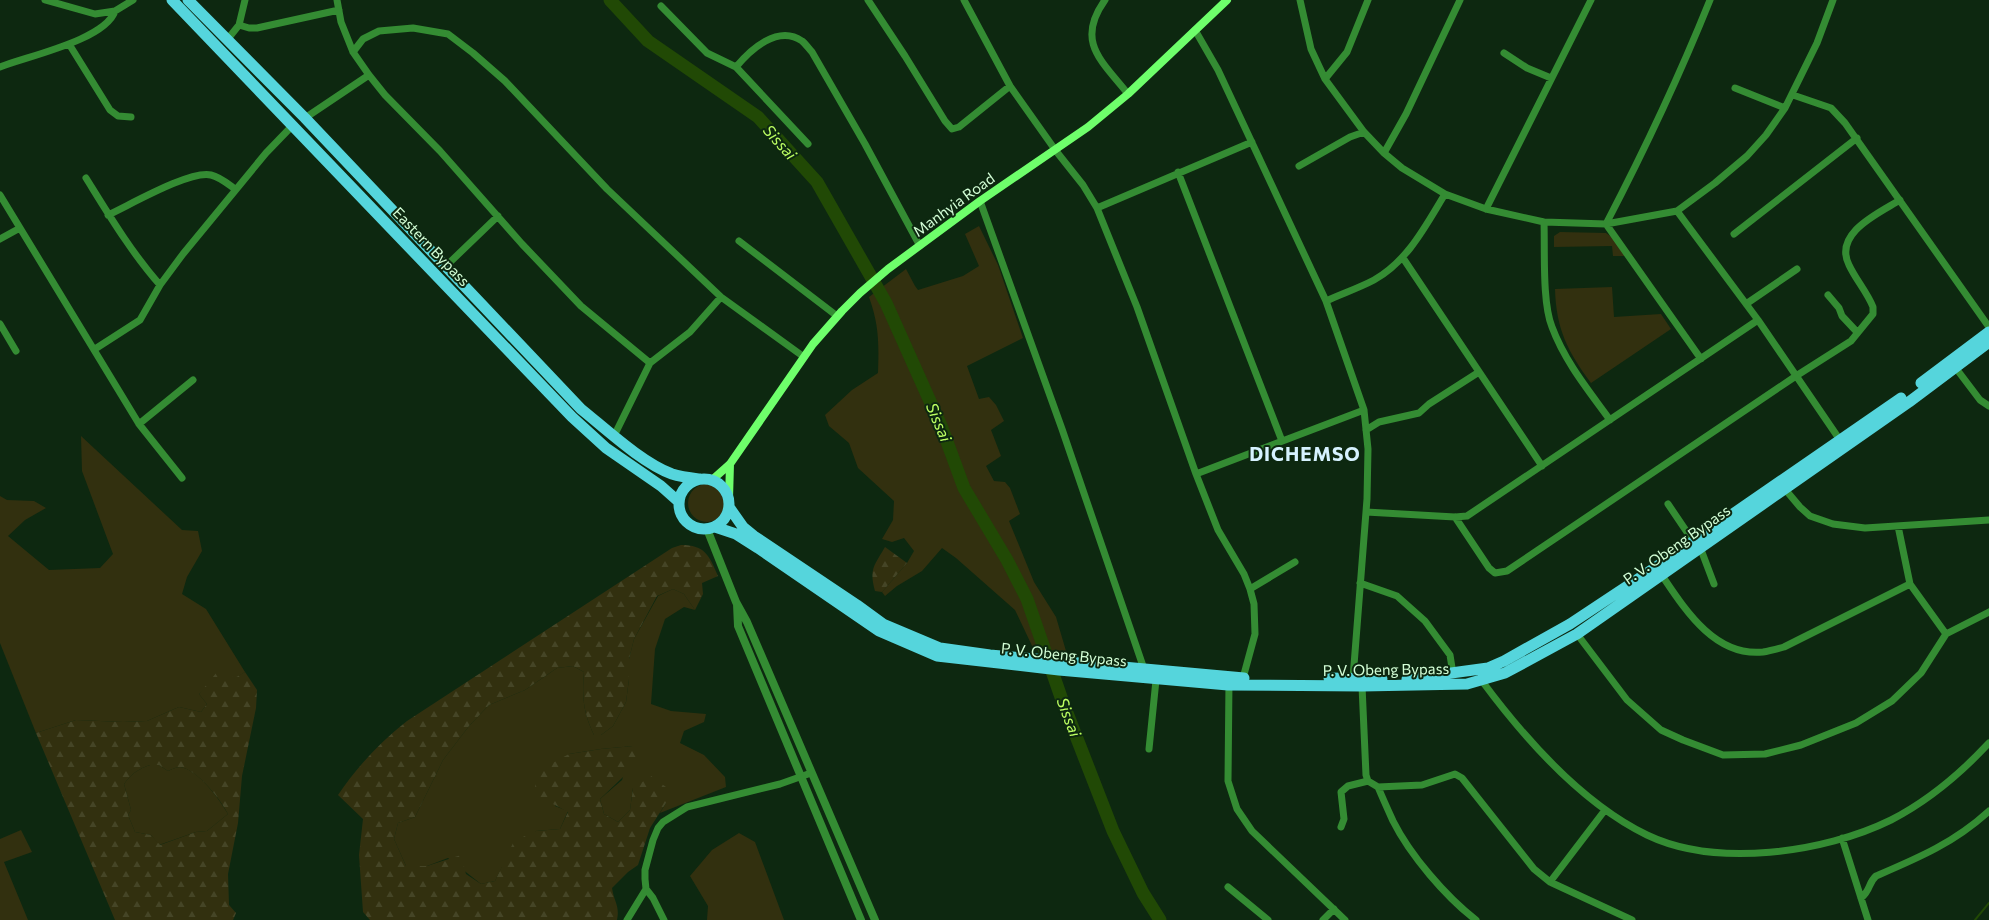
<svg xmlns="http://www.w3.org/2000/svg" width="1989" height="920" font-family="Commissioner,sans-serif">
<defs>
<pattern id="forest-firs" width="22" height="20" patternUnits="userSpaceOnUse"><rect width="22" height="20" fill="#32300f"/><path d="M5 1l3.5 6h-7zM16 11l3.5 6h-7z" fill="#454526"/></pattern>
</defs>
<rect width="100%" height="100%" fill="#0d2810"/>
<path fill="#32300f" d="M979,226l19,39 25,73 -56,28 12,33 10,-2 7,8 8,16 -13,9 10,26 -15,10 8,15 11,1 5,6 10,26 -11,7 25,61 22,35 10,34 -32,-1 -19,-40 -59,-52 -14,-10 -20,23 -25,15 -12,10 -3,-4 25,-29 7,-12 -10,-13 -12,4 -10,-3 11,-19 1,-19 -36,-33 -9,-25 -20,-17 -4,-11 27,-25 26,-17c1,-30 1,-48 -9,-76l37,-28 9,17 3,4 45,-14 16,-10 -14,-32z
M1560,232l46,1 10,7 9,16h-12l-1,-10 -58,1v-11z
M1612,287l2,30 47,-3 10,15 -80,54c-23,-31 -35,-54 -36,-94z
M81,436l101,94 16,1 4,20 -15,26 -5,17 24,15 39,63 -12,8 -26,6 -8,8 8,10 -6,8 -22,-5 -32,14 -24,1 -47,-2 -40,13 -36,-90v-147l7,4 27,1 12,7 -21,12 -17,16 41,34 51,-2 13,-14 -31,-83z
M688 503a19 19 0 1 1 38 0a19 19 0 1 1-38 0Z
M673,589l11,5 11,16 -11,-3 -19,12 -10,30 -4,55 20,7 35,3 -2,8 -20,9 -4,12 24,12 21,22 1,10 -66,26 6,-10 -33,-15 -3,22 -12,12 -14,-8 -4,-15 22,-19 11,-34 -32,3 -32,5 -14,52 13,5 -8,18 -24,2 -34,36 -7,14 -14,3 -33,-26 -21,8h-21l-12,-27 4,-16 17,-6 28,-57 26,-34 20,-21 36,-15 32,-22 16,-2 11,6c-2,25 -1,40 10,63h7l12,-9 13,-24 3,-23v-20l5,-20 24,-43z
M150,765h9l9,6c4,-2 9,-4 12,-4 18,2 40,33 48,47l-21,17 -11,1 -37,13 -8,-10 -16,-3 -7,-17 3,-5 -7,-26c7,-10 14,-15 26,-19z
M21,830l11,22 -28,10 24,58h-28v-81z
M739,833l16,9 29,78h-77l1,-14 -18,-30 22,-26z"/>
<path fill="url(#forest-firs)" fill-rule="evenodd" d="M681,545c24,0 28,10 37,31l-16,7 1,11 -8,16 -11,-16 -11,-5 -16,7 -23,43 -5,20v20l-3,23 -13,24 -12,9h-7c-11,-23 -12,-38 -10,-63l-11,-6 -16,2 -32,22 -36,15 -20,21 -26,34 -28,57 -17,6 -4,16 12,27h21l34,-11 5,19 15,10 14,-3 19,-40 22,-10 24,-2 8,-17 -32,-17 -2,-22 35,-19 32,-5 32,-3 10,12 -43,41 4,15 14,8 12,-12 3,-22 18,-12 15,11v16l-16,25 -12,37 -10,7 -16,16c2,14 8,18 5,32h-247l-7,-8 -4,-57 4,-36 -25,-24c19,-28 42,-53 69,-74l265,-173z
M885,547l22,16 -25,29 -7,-1c-6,-22 -1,-25 10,-44z
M230,670l3,9 12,-7 12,18 -1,18 -14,68 -4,47 -10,51 1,31 7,8 -3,7h-118l-79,-187 40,-13 47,2 24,-1 32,-14 22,5 6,-8 -8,-10 18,-22zM150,765h9l9,6c4,-2 9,-4 12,-4 17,2 41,33 48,47l-21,17 -11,1 -36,13 -9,-10 -16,-3 -7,-17 3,-5 -7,-26c7,-10 14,-15 26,-19z"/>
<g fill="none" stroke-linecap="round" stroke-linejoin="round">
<path stroke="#214905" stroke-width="2" d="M1975,920l14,-17"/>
<path stroke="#214905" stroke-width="13" d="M610,0l38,41 110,76 59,65 69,121 56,125 22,60 43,72 20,39 35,101 51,131 30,62 17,27"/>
<path stroke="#348c33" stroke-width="7" d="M45,0l50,14 20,-3 18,-11
M337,0l4,22 12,30 16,23 16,20 55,56 82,93 59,62 69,57
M868,0l37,56 40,65 7,8 7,-2 51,-41
M964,0l46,86 46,65 27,34 14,23 40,99 59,167 22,56 26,44 6,15 4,15 1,30 -12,44
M1105,0c-30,42 -3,61 23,94
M1300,0l11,49 14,30 39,53 20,21 18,15 43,26 41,15 58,13 62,2 71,-13 38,-28 32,-27 19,-21 19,-27 32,-65 16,-43
M661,6l46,47 29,14c14,-17 42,-43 66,-26 3,2 7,8 10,11l53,92 55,102
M239,25l10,3h8l82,-18
M1195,30l23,40 108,231 38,109 4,39 -1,50 -14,179
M227,40l12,-15 6,-25
M69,44l41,66 8,6 13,1
M353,52l10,-13 16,-8 34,-3 35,6 25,19 32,28 102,108 114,108 83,60
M1504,53l23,15 24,10
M0,67c28,-11 105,-27 115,-56
M736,67l72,77
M1325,79l22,-27 21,-52
M1735,88l50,20
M1793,95l38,13 14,15 144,204
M305,118l64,-43
M1384,153l22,-39 54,-114
M1299,166l51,-29 14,-5
M1178,172l104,269
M86,178c23,37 45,74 74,107
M0,195l139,229 43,54
M980,201l82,228 82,240
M1097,208l155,-66
M1486,209l105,-209
M1677,211l81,109 84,123
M108,215c22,-10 82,-45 103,-40 9,2 17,9 24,14
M1544,222c1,28 -2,80 8,105 13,35 37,64 58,93
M1734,234l123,-96
M0,239l20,-11
M739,241l98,75
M1403,258l139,208
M445,267l53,-51
M1828,295l11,13 3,8 15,16
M1326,301c15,-7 33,-13 48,-21 34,-19 52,-55 71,-86
M1746,304l51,-35
M0,324l16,27
M95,349l45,-29 20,-35 23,-31 83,-101 27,-28
M1701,359l-95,-135c38,-73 73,-147 104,-224
M1955,367l25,33 9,6
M139,424l54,-44
M1366,430l13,-8 40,-9 10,-9 50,-32
M614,436l36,-73 40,-31 31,-35
M1196,474l168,-64
M1784,488l16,19 10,9 23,8 32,4 124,-8
M1668,504l25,37
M1366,512l89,5 12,-1 291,-196
M1455,517l34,51 6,5 12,-2 289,-195 55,-35 22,-27v-7c-6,-15 -17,-27 -24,-42 -16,-32 30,-52 51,-65
M1898,526l12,58 36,50
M1700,547l14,37
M1661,574c23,34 53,83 102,78 7,-1 14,-3 21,-5l126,-63
M1360,583l37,13 28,25 25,34 3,19
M1250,589l45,-27
M1577,634l50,66 34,30 22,10 40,15 42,-1 36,-9 55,-22 36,-22 29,-28 25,-39 43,-22
M1482,681c43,58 99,122 165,154 69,33 177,18 244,-15 37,-19 70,-47 98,-77
M1229,682l-1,99 9,28 15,22 93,89
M1362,686l4,89 2,6 10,6 44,-2 33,-11 7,4 72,91 16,13 82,38
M1149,749l7,-69
M1378,787c5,12 10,23 15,34 17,34 53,76 83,99
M1341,827l3,-8 -3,-27 7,-6 20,-5
M1842,838l26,82
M1550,882l55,-72
M1228,887l40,33
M1861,898c10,-8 7,-15 15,-22 42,-18 78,-33 113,-65
M627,920l19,-31
M664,920l-11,-22 -7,-9 -1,-10v-9l8,-30 5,-12 5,-6 24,-15 93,-23 31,-11
M1323,920l11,-11"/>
<path stroke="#348c33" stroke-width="8" d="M707,529l29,73 11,20 128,298
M737,604l1,22 123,294"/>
<path stroke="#6eff6b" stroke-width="8" d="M712,480l18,-16 83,-120 29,-33 18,-18 28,-24 92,-68 108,-74 40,-33 99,-94
M729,499l1,-35"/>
<path stroke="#55d5dc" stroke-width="11" d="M172,0l400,417 34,31 55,38 18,16
M188,0l117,118 276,291c25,20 61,54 91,65 9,3 19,4 28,5
M1921,383l68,-51
M679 504a25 25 0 1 1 50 0a25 25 0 1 1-50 0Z
M729,507l14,20 11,9 103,69 26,19 57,24 50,7 254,23
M715,527l21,7 22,14 121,83 58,25 122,14 169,15 134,1 105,-2 38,-11 72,-39 332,-232 80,-60
M1329,678l53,1
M1407,679l81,-11 16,-7 66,-37 86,-57 245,-169"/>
</g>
<g text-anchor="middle" stroke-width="4" stroke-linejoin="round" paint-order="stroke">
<g font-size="15" fill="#d4ffd7" stroke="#0d2810">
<text transform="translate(954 205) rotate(-36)" y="5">Manhyia Road</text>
<text transform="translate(431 247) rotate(46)" y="5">Eastern Bypass</text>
<text transform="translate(1677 545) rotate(-35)" y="5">P. V. Obeng Bypass</text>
<text transform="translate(1064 655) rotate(6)" y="5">P. V. Obeng Bypass</text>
<text transform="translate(1386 670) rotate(-1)" y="5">P. V. Obeng Bypass</text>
</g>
<g font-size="16" font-style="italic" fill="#bdff62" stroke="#0d2810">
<text transform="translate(780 142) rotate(48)" y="6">Sissai</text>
<text transform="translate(939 422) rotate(67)" y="6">Sissai</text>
<text transform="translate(1069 717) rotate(69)" y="6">Sissai</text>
</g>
<g font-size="19" font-weight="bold" letter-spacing="1" fill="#d6f2ff" stroke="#0d2810">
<text x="1305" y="461">DICHEMSO</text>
</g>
</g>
</svg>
